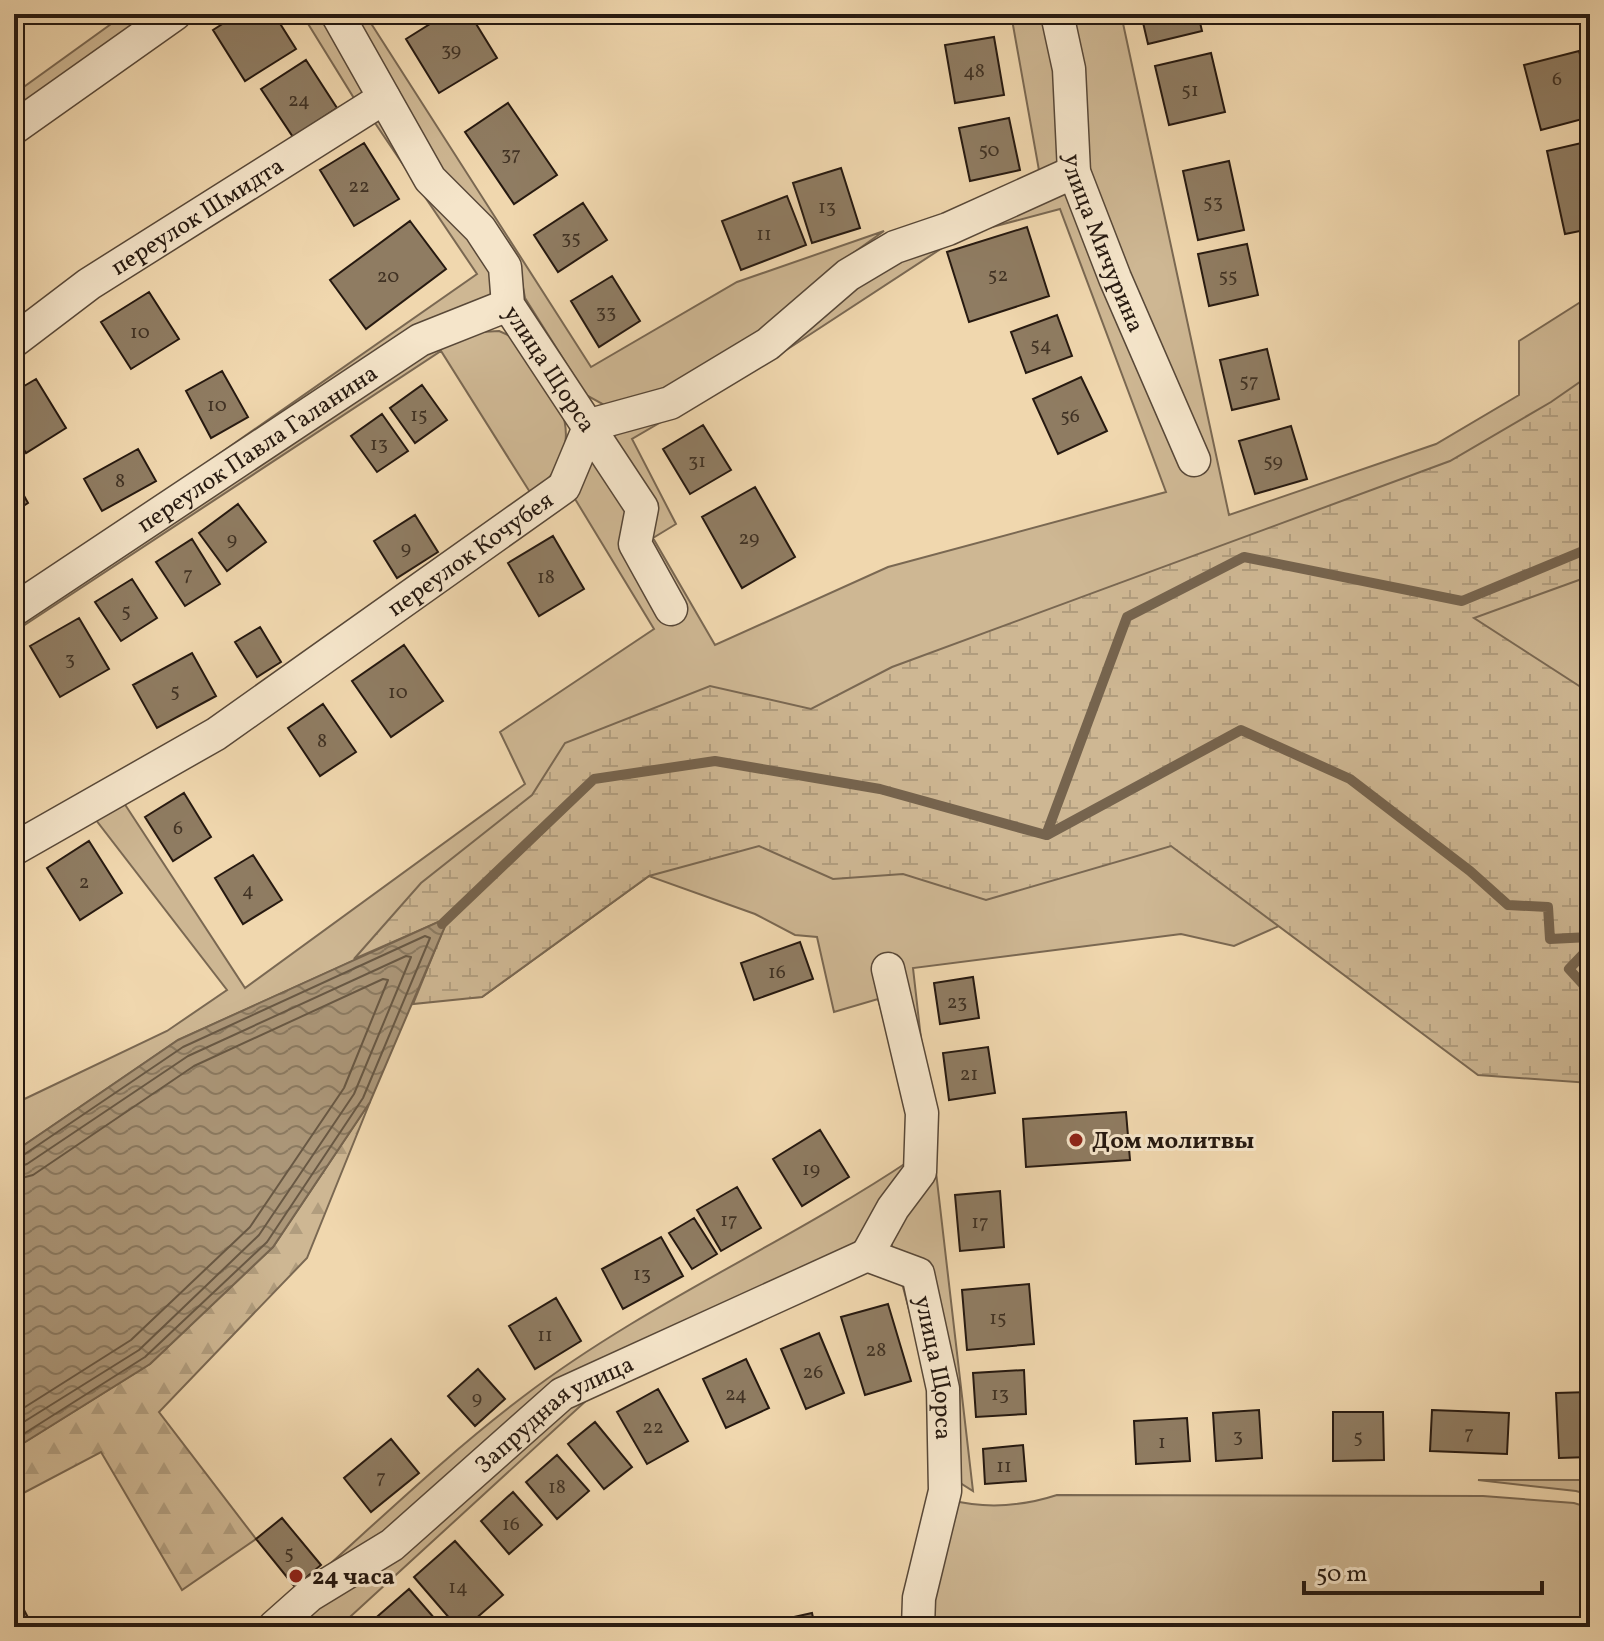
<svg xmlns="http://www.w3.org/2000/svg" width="1604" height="1641" font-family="Vollkorn,serif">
<defs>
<pattern id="forest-firs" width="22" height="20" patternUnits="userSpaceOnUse" patternTransform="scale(2)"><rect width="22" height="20" fill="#ceb793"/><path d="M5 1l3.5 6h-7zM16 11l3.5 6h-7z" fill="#b19d7e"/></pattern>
<pattern id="wetland-marsh" width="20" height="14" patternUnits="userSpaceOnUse" patternTransform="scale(2)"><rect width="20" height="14" fill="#ceb793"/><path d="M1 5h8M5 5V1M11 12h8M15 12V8" fill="none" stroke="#b19d7e"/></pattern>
<pattern id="water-waves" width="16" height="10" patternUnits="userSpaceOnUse" patternTransform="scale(2)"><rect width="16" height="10" fill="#ab9678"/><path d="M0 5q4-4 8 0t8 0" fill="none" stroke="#8b7a61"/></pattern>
</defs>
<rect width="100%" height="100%" fill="#f0d7ae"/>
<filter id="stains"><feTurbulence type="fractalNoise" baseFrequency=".0025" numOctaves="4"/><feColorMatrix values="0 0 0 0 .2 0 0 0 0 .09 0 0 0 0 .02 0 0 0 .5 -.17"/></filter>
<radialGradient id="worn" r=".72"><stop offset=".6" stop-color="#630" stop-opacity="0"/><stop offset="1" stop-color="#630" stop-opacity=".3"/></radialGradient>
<path fill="#ceb793" stroke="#7a6852" stroke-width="2" d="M125,14h30l-141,98v-18z
M302,14h27l42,80 -14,9z
M349,14h16l226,353 146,-85 147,-51 -56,40 -68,62 -96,55 -58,18 -20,-11 -61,-97 -7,-37 -81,-87z
M1011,14h35l12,55 2,91 -20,16z
M1069,14h52l108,501 207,-71 83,-49v-54l71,-45v594l-160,-31 -196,87 -53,-12 -268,34 15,133 -15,18 -35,-120 -44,13 -17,-75 -22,-2 -40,-21 -106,-38 -167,121 -68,3 34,-82 -270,122 -164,112v-48l153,-73 60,-41 -131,-170 28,-17 121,185 280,-204 -25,-52 154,-103 -82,-135 19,-48 54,95 -36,-111 59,-12 -36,21 44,85 -23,14 62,107 173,-78 278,-75 -106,-283 -98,26 -188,123 79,-73 235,-118z
M381,108l117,163 -1,29 -474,291 454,-317 -104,-154z
M499,331c29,12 30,21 46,46 31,49 28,78 -12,120l-92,-146 -427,281v-7l411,-276 56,-17z
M933,1146l40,345 -19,-12 -64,-241z
M912,1159l-57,85 -301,142 -169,149 -85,56c74,-66 146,-136 224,-195 119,-91 263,-153 388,-237z
M588,1399l-249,228h-52l280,-223z
M1478,1480h112v15l-14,-4z
M1057,1495l426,1 91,7 16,5v119h-664l24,-127c36,9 73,6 107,-5z"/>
<path fill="url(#forest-firs)" stroke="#7a6852" stroke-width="2" d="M370,1102l-63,156 -148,154 97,127 -74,51 -81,-138 -87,46v-49l136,-85 123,-117z"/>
<path fill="url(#wetland-marsh)" stroke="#7a6852" stroke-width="2" d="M1590,375v201l-116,42 116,75v390l-112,-8 -307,-229 -185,54 -83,-26 -70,5 -74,-33 -110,30 -167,121 -69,7 35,-86 -94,41 67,-76 111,-88 33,-52 145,-57 101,23 81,-42 558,-206 101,-59z"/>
<path fill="url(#water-waves)" stroke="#76644e" stroke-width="2" d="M449,917l-79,185 -97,145 -123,117 -136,85v-297l164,-112z"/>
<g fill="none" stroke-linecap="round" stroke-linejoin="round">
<path stroke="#685844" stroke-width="2" d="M14,1158l8,-2 161,-109 242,-111 5,2 -67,160 -96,144 -122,115 -131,83
M14,1168l13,-4 161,-108 218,-100 5,1 -57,137 -95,141 -120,115 -125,78
M14,1180l19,-5 161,-109 189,-87 5,1 -44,108 -94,139 -119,113 -117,74"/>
<path stroke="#76644e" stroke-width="10" d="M1047,835l194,-105 109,49 120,92 38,34 40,2 2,32 40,-2
M442,924l152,-145 121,-18 165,28 166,46 81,-218 117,-60 218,44 128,-53
M1590,947l-21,22 21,23"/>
</g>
<path fill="#8f7c62" stroke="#261910" stroke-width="2" d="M238,14h36l22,35 -51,32 -32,-51z
M446,14h24l27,44 -58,35 -33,-54z
M1141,14h57l4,17 -54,13z
M994,37l10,58 -49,8 -10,-58z
M1579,51l11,40v26l-49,13 -17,-65z
M1211,53l14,59 -56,13 -14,-59z
M306,60l31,48 -44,29 -32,-48z
M508,103l49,72 -43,29 -49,-72z
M1009,118l11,52 -50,11 -11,-53z
M1590,141v88l-25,5 -18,-83z
M364,143l35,56 -45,27 -34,-56z
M1229,161l15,69 -46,10 -15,-69z
M841,168l19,60 -48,15 -19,-60z
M787,196l19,49 -65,25 -19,-49z
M583,203l24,37 -49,32 -24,-37z
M410,221l36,48 -80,60 -36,-49z
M1027,227l22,69 -80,26 -22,-70z
M1247,244l11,51 -49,11 -11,-52z
M612,276l28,45 -41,26 -28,-46z
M149,292l30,47 -48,30 -30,-47z
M1057,315l15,41 -46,17 -15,-41z
M1267,349l12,50 -47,11 -12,-50z
M222,371l26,46 -37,21 -25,-47z
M1081,377l26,54 -49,23 -25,-55z
M36,379l30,49 -40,25 -12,-19v-42z
M422,385l25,35 -32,23 -25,-35z
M382,414l26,37 -31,21 -26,-36z
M703,425l28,45 -41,24 -27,-45z
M1291,426l16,53 -52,15 -16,-53z
M138,449l18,32 -54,30 -18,-32z
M14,478l14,25 -14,9z
M755,487l40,70 -53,31 -40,-71z
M238,504l28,38 -39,29 -28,-38z
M415,515l23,37 -41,26 -23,-37z
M553,536l31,53 -45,27 -31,-53z
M192,539l28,45 -35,22 -29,-44z
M132,579l25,39 -36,23 -26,-39z
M79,618l30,51 -49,28 -30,-51z
M260,627l21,35 -24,15 -22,-35z
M404,645l39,56 -52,36 -39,-56z
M192,653l24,43 -59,32 -24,-43z
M323,704l33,48 -36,24 -32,-48z
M184,793l27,44 -38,24 -28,-44z
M89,841l33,52 -42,27 -33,-52z
M253,855l29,45 -39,24 -28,-46z
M800,942l13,37 -59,21 -13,-37z
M973,977l6,41 -39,6 -6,-41z
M988,1047l7,46 -46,7 -6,-47z
M1126,1112l4,48 -104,7 -3,-48z
M820,1130l29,47 -47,29 -29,-47z
M737,1187l24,41 -40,23 -24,-41z
M1000,1191l4,56 -44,4 -5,-56z
M694,1218l23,36 -25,15 -23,-36z
M661,1237l22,39 -60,33 -21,-40z
M1029,1284l5,60 -67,6 -5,-60z
M556,1298l25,43 -46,28 -26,-43z
M888,1304l23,77 -46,14 -24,-78z
M819,1333l25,60 -38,16 -25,-60z
M746,1359l23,49 -43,20 -23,-49z
M478,1369l27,30 -30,27 -27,-30z
M1024,1370l2,44 -50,3 -3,-44z
M658,1389l30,52 -41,23 -30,-52z
M1590,1392v65l-31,1 -3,-65z
M1259,1410l3,48 -46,3 -3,-48z
M1432,1410l77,3 -2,41 -77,-3z
M1333,1412h50l1,48 -51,1z
M1187,1418l3,43 -54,3 -2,-43z
M595,1422l37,45 -28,22 -36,-45z
M391,1439l28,34 -48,39 -27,-34z
M1023,1445l3,36 -41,3 -2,-35z
M557,1455l32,36 -32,28 -31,-37z
M513,1492l29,33 -33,29 -28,-33z
M282,1518l39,47 -26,22 -39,-48z
M455,1541l48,54 -37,32h-9l-43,-50z
M409,1589l33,38h-66l-5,-5z
M14,1591l19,36h-19z
M812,1613l3,14h-47l-1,-4z"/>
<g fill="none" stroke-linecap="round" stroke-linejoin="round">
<g stroke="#584838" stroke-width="35">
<g id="street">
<path id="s1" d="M337,14l93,165 50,50 25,38 3,38 134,203 -7,36 36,65"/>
<path id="s2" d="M1057,14l12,55 5,103 41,106 79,182"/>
<path d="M14,128l161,-114"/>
<path id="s3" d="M14,341l75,-57 295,-186"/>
<path id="s4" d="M14,610l406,-270 88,-35"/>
<path id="s5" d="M14,849l202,-115 348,-247 26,-62 80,-22 98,-59 80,-69 47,-28 53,-18 126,-57"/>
<path id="s6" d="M867,1255l51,19 25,115 2,102 -26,107 -1,29"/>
<path d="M867,1255l26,-47 27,-36 2,-59 -34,-144"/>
<path id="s7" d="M274,1627l36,-32 82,-50 170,-151 305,-139"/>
</g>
</g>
<use href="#street" stroke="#f5e5ca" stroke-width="32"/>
</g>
<g fill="#8f2418" stroke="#f5e5ca" stroke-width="3">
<circle cx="1076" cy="1140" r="8"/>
<circle cx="296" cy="1576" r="8"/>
</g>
<g text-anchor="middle" stroke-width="6" stroke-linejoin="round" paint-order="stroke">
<g font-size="20" fill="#403224">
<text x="451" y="56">39</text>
<text x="974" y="77">48</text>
<text x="1557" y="85">6</text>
<text x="1190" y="96">51</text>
<text x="299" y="106">24</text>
<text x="989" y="156">50</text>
<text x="511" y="160">37</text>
<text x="359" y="192">22</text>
<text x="1213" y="208">53</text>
<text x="827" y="213">13</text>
<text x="764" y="240">11</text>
<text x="571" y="244">35</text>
<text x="998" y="281">52</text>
<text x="388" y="282">20</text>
<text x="1228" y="282">55</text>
<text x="606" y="318">33</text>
<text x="140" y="338">10</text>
<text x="1041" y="351">54</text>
<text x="1249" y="387">57</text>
<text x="217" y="411">10</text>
<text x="419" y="421">15</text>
<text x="1070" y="422">56</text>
<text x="379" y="450">13</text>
<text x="697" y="467">31</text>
<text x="1273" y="467">59</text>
<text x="120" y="487">8</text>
<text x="749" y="544">29</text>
<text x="232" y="545">9</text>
<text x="406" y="554">9</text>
<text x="188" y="580">7</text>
<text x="546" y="583">18</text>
<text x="126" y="617">5</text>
<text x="70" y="665">3</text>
<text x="175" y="697">5</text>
<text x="398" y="698">10</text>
<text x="322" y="747">8</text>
<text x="178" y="834">6</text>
<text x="84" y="888">2</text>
<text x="248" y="896">4</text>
<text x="777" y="978">16</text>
<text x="957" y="1008">23</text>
<text x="969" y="1080">21</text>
<text x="811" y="1175">19</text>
<text x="729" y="1226">17</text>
<text x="980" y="1228">17</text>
<text x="642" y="1280">13</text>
<text x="998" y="1324">15</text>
<text x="545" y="1341">11</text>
<text x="876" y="1356">28</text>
<text x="813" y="1378">26</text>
<text x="736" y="1400">24</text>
<text x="1000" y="1400">13</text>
<text x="477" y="1404">9</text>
<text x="653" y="1433">22</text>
<text x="1469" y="1439">7</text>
<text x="1238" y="1442">3</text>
<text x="1358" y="1443">5</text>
<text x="1162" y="1448">1</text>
<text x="1004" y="1472">11</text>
<text x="381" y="1483">7</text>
<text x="557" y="1493">18</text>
<text x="511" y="1530">16</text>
<text x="289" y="1559">5</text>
<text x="458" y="1593">14</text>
</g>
<g font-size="24" fill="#261910" stroke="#f5e5ca">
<text dy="8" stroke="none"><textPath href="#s3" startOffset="222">переулок Шмидта</textPath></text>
<text dy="8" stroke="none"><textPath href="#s2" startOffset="236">улица Мичурина</textPath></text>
<text dy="8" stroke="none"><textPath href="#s1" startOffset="420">улица Щорса</textPath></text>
<text dy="8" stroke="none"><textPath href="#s4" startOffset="292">переулок Павла Галанина</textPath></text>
<text dy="8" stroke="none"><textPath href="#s5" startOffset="544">переулок Кочубея</textPath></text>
<text dy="8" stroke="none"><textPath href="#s6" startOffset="150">улица Щорса</textPath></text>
<text dy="8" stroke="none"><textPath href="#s7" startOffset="354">Запрудная улица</textPath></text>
</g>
<g font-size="24" font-weight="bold" fill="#261910" stroke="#f5e5ca" text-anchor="start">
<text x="1092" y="1148">Дом молитвы</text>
<text x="312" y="1584">24 часа</text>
</g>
</g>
<rect width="1604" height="1641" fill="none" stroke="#f0d7ae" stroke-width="48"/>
<rect x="16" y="16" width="1572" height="1609" fill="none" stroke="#261910" stroke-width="4"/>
<rect x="24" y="24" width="1556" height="1593" fill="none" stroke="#261910" stroke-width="2"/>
<path d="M1304 1581v12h238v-12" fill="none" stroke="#261910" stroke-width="4"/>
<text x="1316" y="1581" font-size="24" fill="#261910" stroke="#f5e5ca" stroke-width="6" paint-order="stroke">50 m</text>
<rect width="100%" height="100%" filter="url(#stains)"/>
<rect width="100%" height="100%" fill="url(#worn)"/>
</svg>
